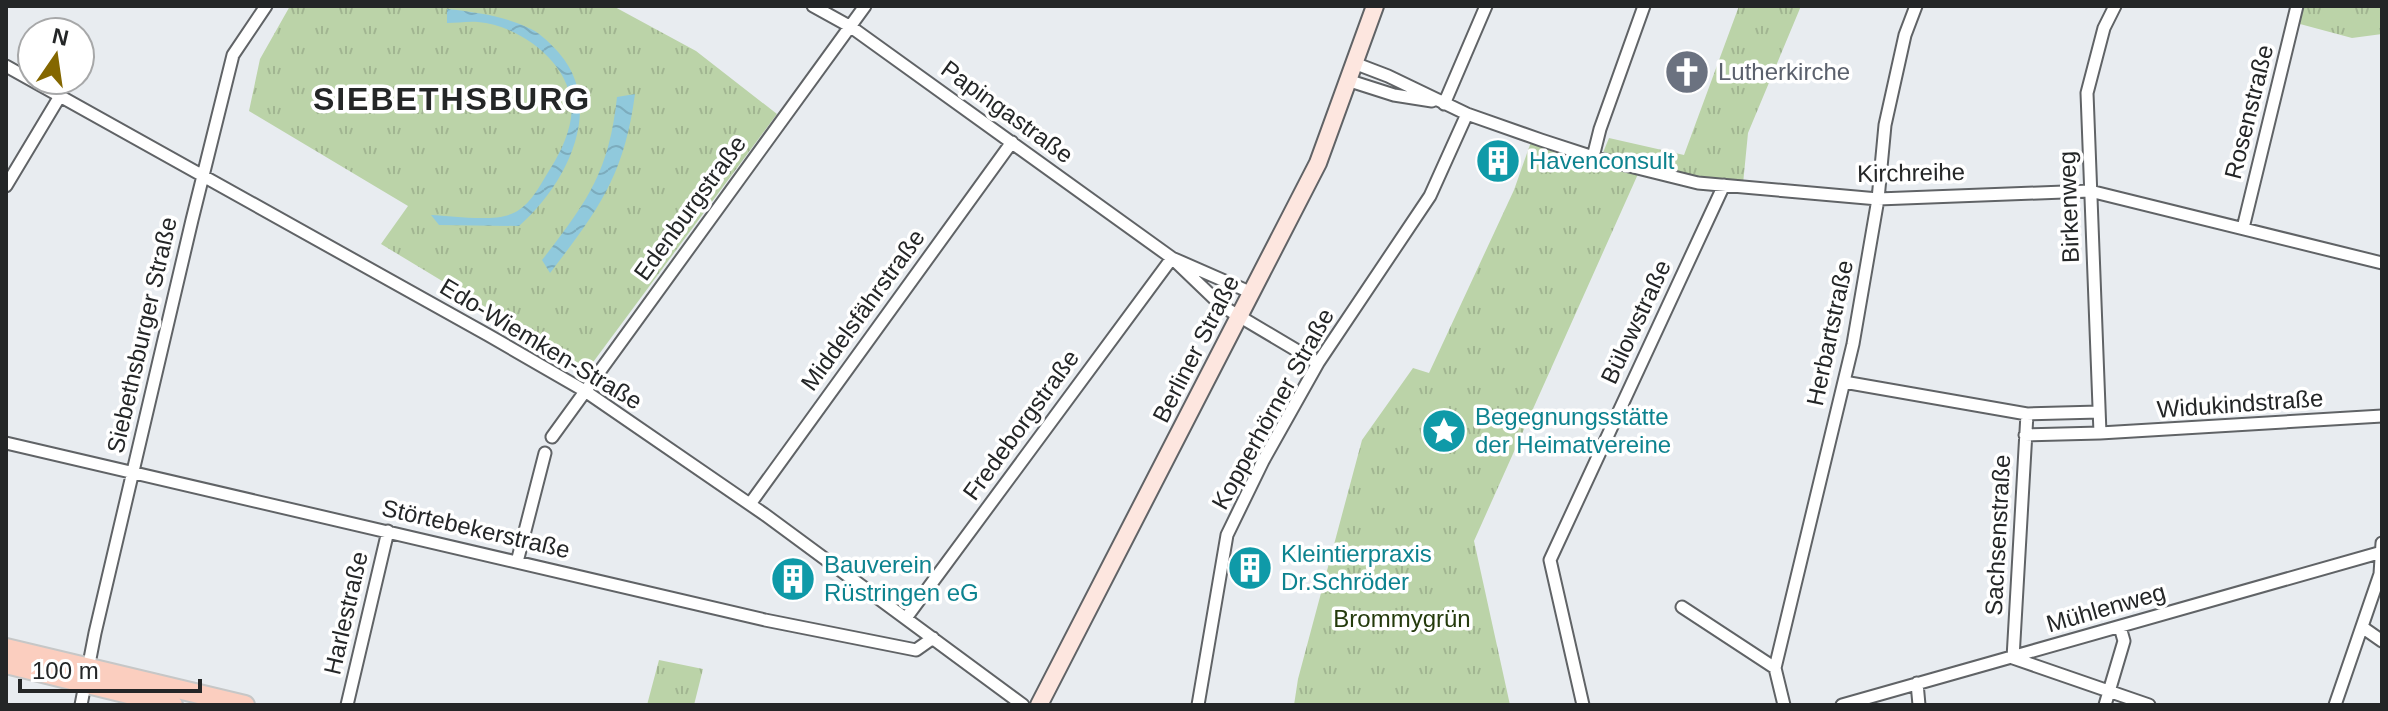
<svg xmlns="http://www.w3.org/2000/svg" width="2388" height="711" font-family="Arial,sans-serif">
<defs>
<pattern id="park-tufts" width="24" height="20" patternUnits="userSpaceOnUse" patternTransform="scale(2)"><rect width="24" height="20" fill="#bbd3a8"/><path d="M3 7l-1-3M5 7V3M7 7l1-3M15 17l-1-3M17 17v-4M19 17l1-3" fill="none" stroke="#a1b591"/></pattern>
<pattern id="water-waves" width="16" height="10" patternUnits="userSpaceOnUse" patternTransform="scale(2)"><rect width="16" height="10" fill="#90c9dc"/><path d="M0 5q4-4 8 0t8 0" fill="none" stroke="#7cacbd"/></pattern>
</defs>
<rect width="100%" height="100%" fill="#e8ecf0"/>
<path fill="url(#park-tufts)" d="M290,6h323l83,45 81,63 -189,255 -207,-125 27,-38 -159,-95 11,-52z
M1739,6h62l-53,127 -5,51 -45,-6 -96,-23 7,-17 75,17z
M2304,6h78v28l-30,4 -52,-14z
M1531,142l107,32 -164,367 36,164h-216l4,-26 64,-239 51,-72 16,5 85,-183z
M659,660l44,9 -9,36h-47z"/>
<path fill="url(#water-waves)" d="M447,9c28,3 58,7 84,20 10,5 20,15 28,24 47,54 7,132 -40,173l-80,-1 -8,-10c22,1 60,7 80,-1 17,-6 27,-25 36,-40 11,-17 21,-36 24,-56 7,-50 -48,-92 -93,-96 -10,-1 -21,1 -31,1z
M635,94c-11,82 -36,115 -85,179l-8,-13c45,-58 67,-88 75,-163z"/>
<g fill="none" stroke-linecap="round" stroke-linejoin="round">
<g stroke="#606366" stroke-width="15">
<path id="street" d="M813,6l38,21 321,231 50,48 96,57
M2115,6l-11,22 -17,65 13,340 282,-17
M1354,63l34,13 79,38 74,26 52,17 105,26 180,16 212,-8 292,72
M6,66l482,269 97,56 179,123 259,191
M1347,80l47,15 38,6
M1444,104l42,-98
M1593,157l7,-28 44,-123
M6,186l54,-90
M2243,228l54,-222
M1844,382l183,32 72,-2
M2027,414l-14,244 136,47
M2025,435l75,-2
M552,437l313,-431
M6,443l759,177 151,30 17,-12
M750,504l262,-362
M517,562l28,-109
M1682,607l93,61
M906,618l266,-360 80,35
M2362,627l20,14
M1917,683l2,22
M81,705l14,-72 97,-413 41,-165 33,-49
M347,705l41,-174
M1198,705l29,-170 36,-74 55,-98 112,-167 37,-82
M1583,705l-33,-145 174,-375
M1784,705l-9,-37 78,-324 25,-145 7,-74 20,-90 11,-29
M1842,705l540,-153
M2105,705l19,-64 -4,-14
M2335,705l45,-131 2,-31"/>
</g>
<g stroke="#606366" stroke-width="20">
<path id="secondary" d="M1039,705l279,-542 57,-157"/>
</g>
<g stroke="#c6c7c7" stroke-width="22">
<path id="primary" d="M6,648l239,57
M6,664l167,41"/>
</g>
<use href="#street" stroke="#fff" stroke-width="11"/>
<use href="#secondary" stroke="#fde6df" stroke-width="16"/>
<use href="#primary" stroke="#fbcebf" stroke-width="18"/>
</g>
<defs>
<g id="church-disc" transform="scale(2.3)"><circle r="9.5" fill="#6b7280" stroke="#fff"/><path d="M-1.2-6h2.4v3.5h3.3v2.4h-3.3V6h-2.4V-.1h-3.3v-2.4h3.3Z" fill="#fff"/></g>
<g id="building-disc" transform="scale(2.3)"><circle r="9.5" fill="#0f9aa8" stroke="#fff"/><path d="M-4-6H4V6H1V3H-1V6H-4ZM-2.5-4.3h1.7v1.8h-1.7ZM.8-4.3h1.7v1.8H.8ZM-2.5-1h1.7V.8h-1.7ZM.8-1h1.7V.8H.8Z" fill="#fff"/></g>
<g id="sight-disc" transform="scale(2.3)"><circle r="9.5" fill="#0f9aa8" stroke="#fff"/><path d="M0-6L1.8-2.2L6-1.7L2.9 1.2L3.7 5.4L0 3.3L-3.7 5.4L-2.9 1.2L-6-1.7L-1.8-2.2Z" fill="#fff"/></g>
</defs>
<g fill-rule="evenodd">
<use href="#church-disc" x="1687" y="72"/>
<use href="#building-disc" x="1498" y="161"/>
<use href="#sight-disc" x="1444" y="431"/>
<use href="#building-disc" x="1250" y="568"/>
<use href="#building-disc" x="793" y="579"/>
</g>
<g text-anchor="middle" stroke-width="7" stroke-linejoin="round" paint-order="stroke">
<g font-size="24" fill="#5b616d" stroke="#fff" text-anchor="start">
<text x="1718" y="80">Lutherkirche</text>
</g>
<g font-size="24" fill="#242627" stroke="#fff">
<text transform="translate(1007 112) rotate(36)" y="8">Papingastraße</text>
<text transform="translate(2249 112) rotate(-76)" y="8">Rosenstraße</text>
<text transform="translate(1911 173) rotate(-1)" y="8">Kirchreihe</text>
<text transform="translate(2069 207) rotate(-92)" y="8">Birkenweg</text>
<text transform="translate(690 208) rotate(-54)" y="8">Edenburgstraße</text>
<text transform="translate(863 310) rotate(-54)" y="8">Middelsfährstraße</text>
<text transform="translate(1636 322) rotate(-65)" y="8">Bülowstraße</text>
<text transform="translate(1830 333) rotate(-78)" y="8">Herbartstraße</text>
<text transform="translate(142 335) rotate(-77)" y="8">Siebethsburger Straße</text>
<text transform="translate(541 344) rotate(31)" y="8">Edo-Wiemken-Straße</text>
<text transform="translate(1196 349) rotate(-63)" y="8">Berliner Straße</text>
<text transform="translate(2240 404) rotate(-4)" y="8">Widukindstraße</text>
<text transform="translate(1273 409) rotate(-61)" y="8">Kopperhörner Straße</text>
<text transform="translate(1021 425) rotate(-54)" y="8">Fredeborgstraße</text>
<text transform="translate(476 529) rotate(13)" y="8">Störtebekerstraße</text>
<text transform="translate(1998 535) rotate(-87)" y="8">Sachsenstraße</text>
<text transform="translate(2106 608) rotate(-16)" y="8">Mühlenweg</text>
<text transform="translate(346 613) rotate(-77)" y="8">Harlestraße</text>
</g>
<g font-size="24" fill="#0d838f" stroke="#fff" text-anchor="start">
<text x="1529" y="169">Havenconsult</text>
<text x="1475" y="425">Begegnungsstätte<tspan x="1475" dy="28">der Heimatvereine</tspan></text>
<text x="1281" y="562">Kleintierpraxis<tspan x="1281" dy="28">Dr.Schröder</tspan></text>
<text x="824" y="573">Bauverein<tspan x="824" dy="28">Rüstringen eG</tspan></text>
</g>
<g font-size="24" fill="#243a0c" stroke="#fff">
<text x="1402" y="627">Brommygrün</text>
</g>
<g font-size="32" font-weight="bold" letter-spacing="2" fill="#242627" stroke="#fff">
<text x="452" y="110">SIEBETHSBURG</text>
</g>
</g>
<rect width="2388" height="711" fill="none" stroke="#242627" stroke-width="16"/>
<g transform="translate(56 56) rotate(13)"><circle r="38" fill="#ffffff" stroke="#a7a8a9" stroke-width="2"/>
<path d="M0-6L14 30L0 20L-14 30Z" fill="#846700"/>
<text y="-12" font-size="22" font-weight="bold" text-anchor="middle" fill="#242627">N</text>
</g>
<path d="M20 679v12h180v-12" fill="none" stroke="#242627" stroke-width="4"/>
<text x="32" y="679" font-size="24" fill="#242627" stroke="#ffffff" stroke-width="6" paint-order="stroke">100 m</text>
</svg>
